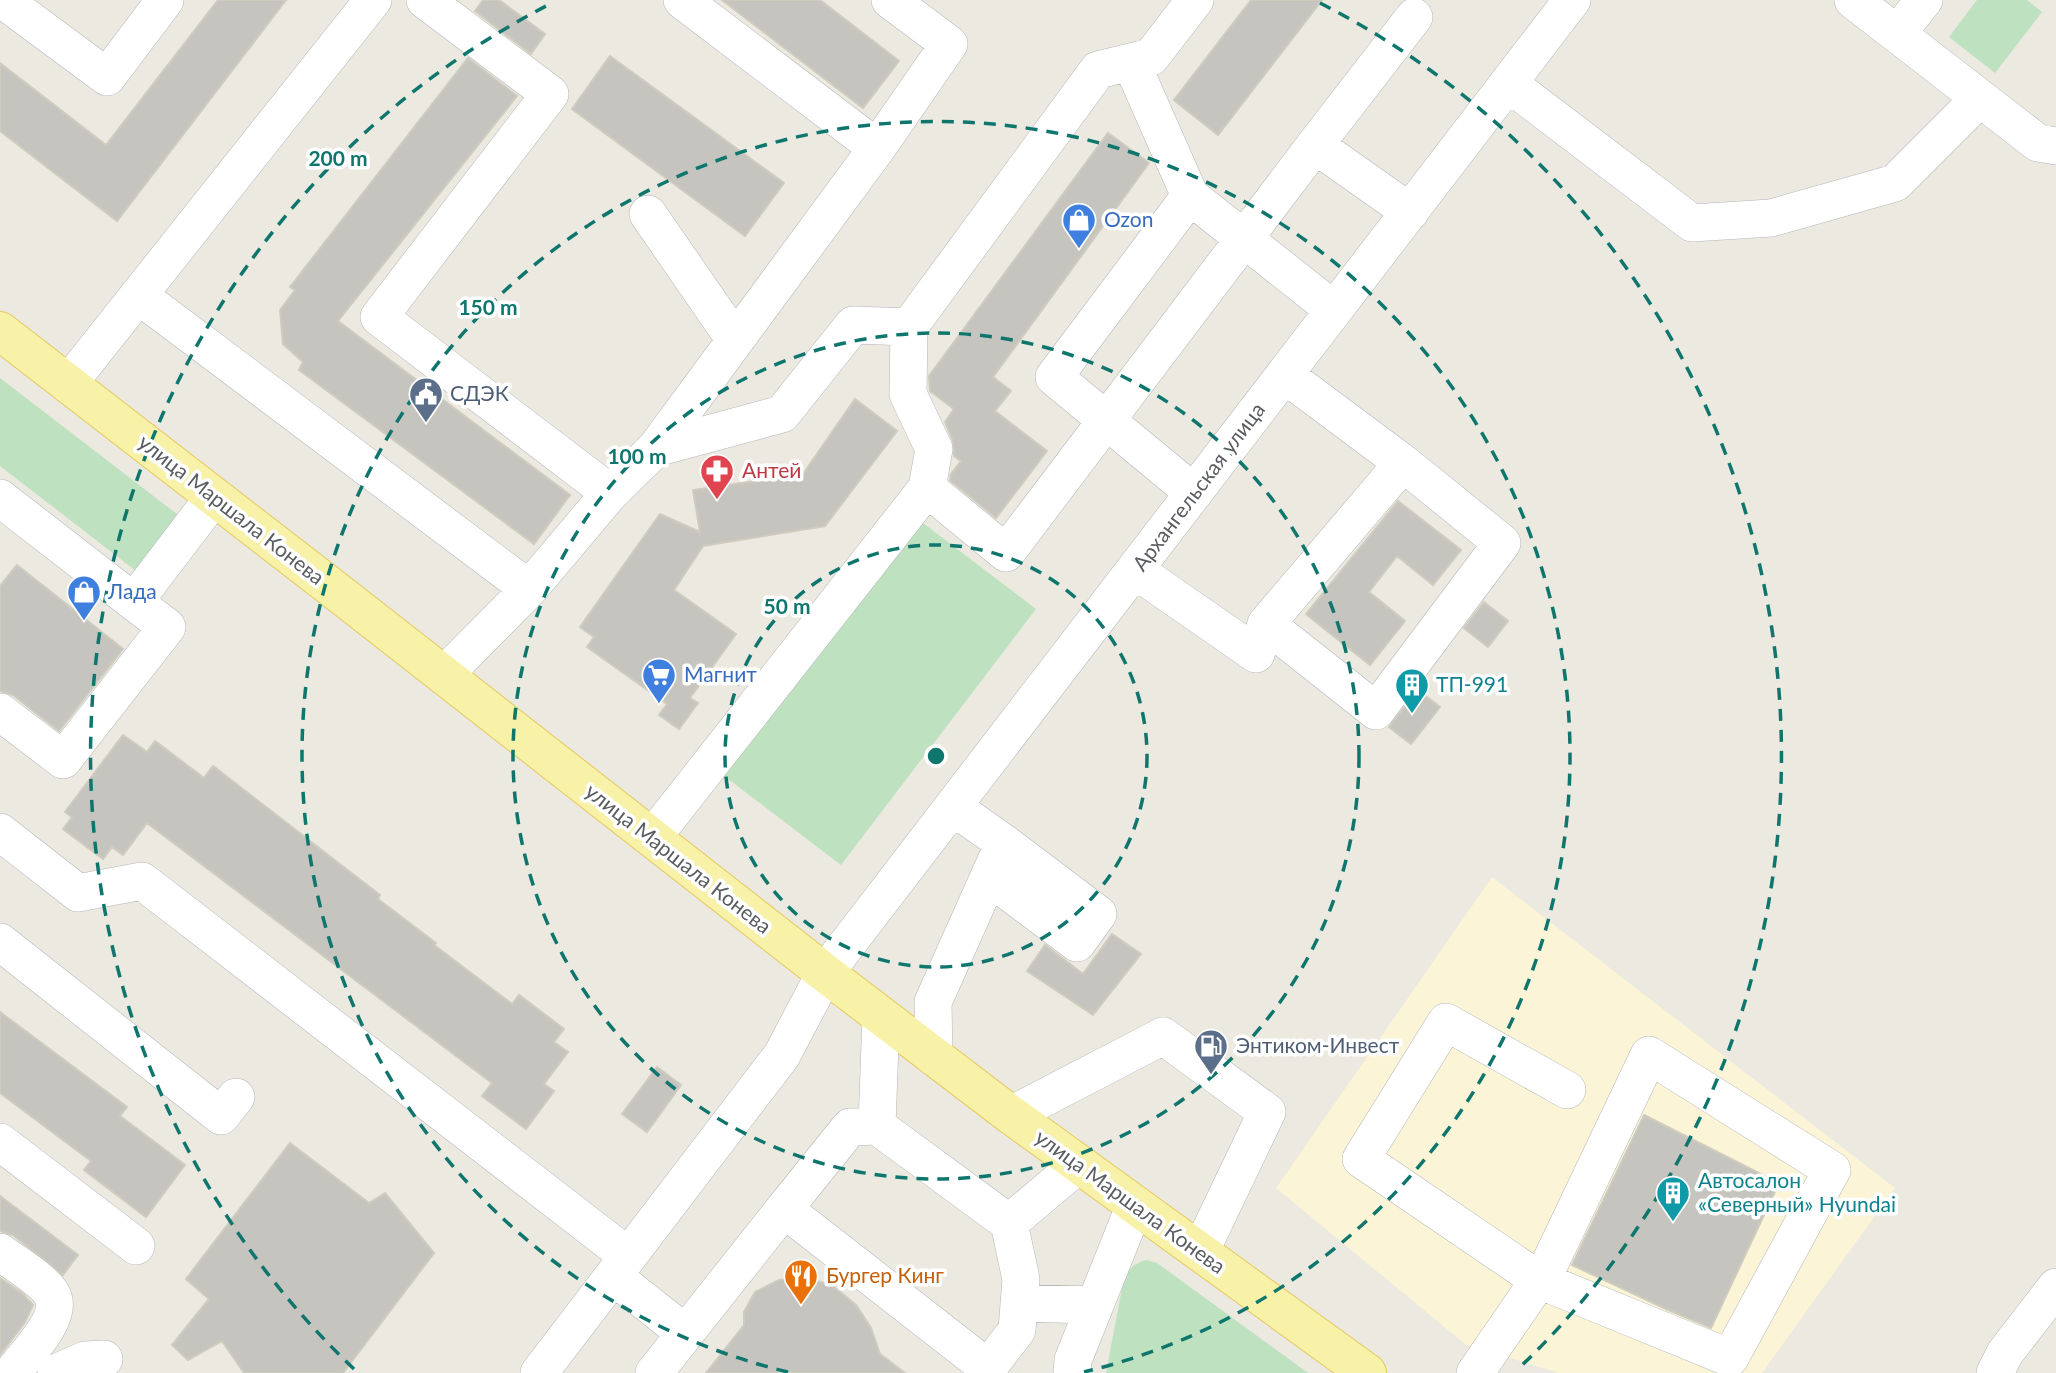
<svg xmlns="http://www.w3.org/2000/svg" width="2056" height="1373" font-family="Lato,sans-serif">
<rect width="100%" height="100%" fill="#ebe9e0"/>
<path fill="#fbf4d6" d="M1492,877l403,311 -133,185h-203l-94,-29 -189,-156z"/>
<path fill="#bee1c0" d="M1977,0h50l15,12 -47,61 -46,-36z
M0,378l182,140 -42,56 -140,-108z
M915,517l121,92 -195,256 -122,-93z
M1146,1260l11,3 151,110h-202l17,-90c5,-13 9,-19 23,-23z"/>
<path fill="#c6c4be" stroke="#cfcbbf" stroke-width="2" d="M218,0h68l-169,221 -117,-90v-68l106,82z
M483,0h16l46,34 -14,20 -56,-43z
M722,0h98l79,61 -36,47z
M1251,0h71l-104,135 -44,-35z
M610,56l174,127 -39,53 -173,-127z
M468,58l49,38 -179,225 232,174 -36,49 -235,-174 4,-8 -20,-18 -3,-34 15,-20 -5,-3z
M1108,133l41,30 -156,214 18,14 -16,20 52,40 -51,67 -46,-38 1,-6 10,-13 -7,-5 -1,-15 -8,-19 9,-13 -24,-18 -1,-15z
M855,399l42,32 -72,95 -122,20 -29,44 62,44 -46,64 8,5 -19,26 -20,-14 8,-11 -80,-57 7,-10 -14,-10 80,-113 40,18 -7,-42 110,-16z
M1398,501l63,49 -28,35 -36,-29 -28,36 36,29 -35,44 -64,-51z
M17,565l106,84 -64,82 -46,-36 -13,-4v-105z
M1484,602l24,19 -20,26 -24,-19z
M1418,690l22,17 -29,37 -22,-17z
M123,735l24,17 8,-11 49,37 9,-12 167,129 -2,4 58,44 -2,2 78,59 7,-9 45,34 -10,13 14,10 -24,32 10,7 -28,38 -44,-33 10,-13 -345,-260 -24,32 -11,-8 -9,12 -40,-30 9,-12 -7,-5z
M1112,934l29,20 -48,61 -66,-44 18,-26 38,29z
M0,1012l127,95 -7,9 65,49 -39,52 -62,-47 7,-9 -91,-68z
M657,1067l24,18 -34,47 -25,-18z
M1644,1115l135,68 -68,145 -45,-19 -94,-44z
M290,1143l79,60 16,-10 49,60 -91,120h-99l-22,-32 -34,19 -16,-15 37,-46 -23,-20z
M0,1196l78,59 -15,20 -50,-40 -13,-4z
M804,1277l29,9 23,19 15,23 9,26 25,19h-199l38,-48v-13l11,-20 24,-12z
M0,1278l22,15 11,12 -8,17 -25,33z"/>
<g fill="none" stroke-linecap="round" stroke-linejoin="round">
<g stroke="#b3b6ba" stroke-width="38">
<path id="minor" d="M3,0l104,77 58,-77
M425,0l125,94 -171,223 231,176
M682,0l195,148 72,-104 -59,-44
M1853,0l44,34
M1924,0l-27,34 141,109 18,3
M1131,62l59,134 144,114
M1508,83l184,140 79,-5 124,-35 85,-85
M1315,145l95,67
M1190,196l-136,181 140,116
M648,214l87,126
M138,295l391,294
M909,327l-1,67 26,55 -7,39
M68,384l305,-384
M656,448l221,-300
M0,498l134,104 80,-105
M1135,570l121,84 10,-30 137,-161
M1266,624l110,87 126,-168 -99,-80 -118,-88
M444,675l85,-86 81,-96 46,-45 126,-34 71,-89 56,2 189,-257 53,-13 44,-57
M0,712l63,48 104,-133 -33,-25
M0,832l78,61 64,-12 486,375
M652,838l275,-350 79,65 309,-408 99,-128
M989,877l88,66 21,-29 -94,-71
M0,942l221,174 15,-19
M934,1057l-1,-55 71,-159 -51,-36
M1011,1115l152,-79 104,76 -67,140
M877,1126l4,-110
M0,1142l136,104
M784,1209l66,-82 27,-1 132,97 12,56 -4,51 -33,43
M1009,1223l70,-59
M0,1252c14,11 42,27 51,41 15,23 -25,61 -38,79
M613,1276l72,57
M1019,1303l75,2
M56,1373l29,-13 19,-1
M539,1373l243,-318 43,-82 747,-973
M654,1373l130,-164 204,159
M1072,1373l1,-13 62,-155
M1475,1373l64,-93 10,-15 100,-210 183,115 -102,188 -191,-78 -178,-121 85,-137 121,68
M1995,1373l10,-20 51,-66"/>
</g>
<g stroke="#e6c95f" stroke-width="40">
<path id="major" d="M0,331l322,249 503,393 186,142 356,258"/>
</g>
<use href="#minor" stroke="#fff" stroke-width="37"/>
<use href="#major" stroke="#f8f1a8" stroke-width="38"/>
</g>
<g fill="none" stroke="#0f766e" stroke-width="3.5" stroke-dasharray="12 9">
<circle cx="936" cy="756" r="211"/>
<circle cx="936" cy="756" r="423"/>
<path d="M788 1372A634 634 0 1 1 1084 1372"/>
<path d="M354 1369A845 845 0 0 1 552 3M1320 3A845 845 0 0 1 1518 1369"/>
</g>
<defs>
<g id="shop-pin" transform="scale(1.75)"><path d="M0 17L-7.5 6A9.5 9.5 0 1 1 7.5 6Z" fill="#3f7fe0" stroke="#fff"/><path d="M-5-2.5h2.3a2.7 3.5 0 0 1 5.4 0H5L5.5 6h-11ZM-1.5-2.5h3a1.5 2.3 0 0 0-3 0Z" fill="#fff"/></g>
<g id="civic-pin" transform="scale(1.75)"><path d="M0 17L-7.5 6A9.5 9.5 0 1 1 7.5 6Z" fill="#5c6f8a" stroke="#fff"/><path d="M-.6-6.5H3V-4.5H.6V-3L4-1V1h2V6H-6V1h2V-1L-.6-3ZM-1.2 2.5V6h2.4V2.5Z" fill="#fff"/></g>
<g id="pharmacy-pin" transform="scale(1.75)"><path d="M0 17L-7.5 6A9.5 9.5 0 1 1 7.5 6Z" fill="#e0444e" stroke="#fff"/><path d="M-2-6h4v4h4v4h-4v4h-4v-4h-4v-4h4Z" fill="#fff"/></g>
<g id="supermarket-pin" transform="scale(1.75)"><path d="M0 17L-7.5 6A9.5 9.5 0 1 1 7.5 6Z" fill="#3f7fe0" stroke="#fff"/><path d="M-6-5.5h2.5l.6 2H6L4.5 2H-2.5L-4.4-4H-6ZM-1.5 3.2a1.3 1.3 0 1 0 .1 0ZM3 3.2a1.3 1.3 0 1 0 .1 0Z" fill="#fff"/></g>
<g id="building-pin" transform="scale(1.75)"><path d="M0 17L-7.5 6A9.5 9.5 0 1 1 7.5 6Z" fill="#0f9aa8" stroke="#fff"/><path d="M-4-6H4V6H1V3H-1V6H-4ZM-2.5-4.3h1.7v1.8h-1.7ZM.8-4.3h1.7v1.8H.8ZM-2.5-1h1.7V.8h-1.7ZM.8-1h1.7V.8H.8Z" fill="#fff"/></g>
<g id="fuel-pin" transform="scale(1.75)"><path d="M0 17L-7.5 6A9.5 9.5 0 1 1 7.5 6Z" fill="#5c6f8a" stroke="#fff"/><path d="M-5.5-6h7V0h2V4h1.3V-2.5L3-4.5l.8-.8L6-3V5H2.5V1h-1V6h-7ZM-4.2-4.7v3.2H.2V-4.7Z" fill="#fff"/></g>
<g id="restaurant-pin" transform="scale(1.75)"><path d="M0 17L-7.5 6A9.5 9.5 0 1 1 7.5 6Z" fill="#e8710a" stroke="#fff"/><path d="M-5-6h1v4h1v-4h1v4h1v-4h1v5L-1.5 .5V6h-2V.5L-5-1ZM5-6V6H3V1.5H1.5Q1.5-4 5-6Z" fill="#fff"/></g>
</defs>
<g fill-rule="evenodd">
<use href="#shop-pin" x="1079" y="220"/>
<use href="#civic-pin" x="426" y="394"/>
<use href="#pharmacy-pin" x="717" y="471"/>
<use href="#shop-pin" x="84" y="592"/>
<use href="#supermarket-pin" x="659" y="675"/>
<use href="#building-pin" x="1412" y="685"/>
<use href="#fuel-pin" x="1211" y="1046"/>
<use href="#building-pin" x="1673" y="1193"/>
<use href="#restaurant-pin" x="801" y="1276"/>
</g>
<g text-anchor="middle" stroke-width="7" stroke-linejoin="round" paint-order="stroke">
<g font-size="21" fill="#366cbe" stroke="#fff" text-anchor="start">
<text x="1104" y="227">Ozon</text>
<text x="108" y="599">Лада</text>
<text x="684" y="682">Магнит</text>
</g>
<g font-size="21" fill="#4e5e75" stroke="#fff" text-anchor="start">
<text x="450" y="401">СДЭК</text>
<text x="1236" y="1053">Энтиком-Инвест</text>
</g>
<g font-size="21" fill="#be3a42" stroke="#fff" text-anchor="start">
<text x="742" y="478">Антей</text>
</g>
<g font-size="21" fill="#595c60" stroke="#fff">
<text transform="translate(1199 487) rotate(-53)" y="7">Архангельская улица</text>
<text transform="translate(231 510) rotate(38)" y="7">улица Маршала Конева</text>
<text transform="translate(678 859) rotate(38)" y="7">улица Маршала Конева</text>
<text transform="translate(1130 1202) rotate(36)" y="7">улица Маршала Конева</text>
</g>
<g font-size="21" fill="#0d838f" stroke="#fff" text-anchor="start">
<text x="1436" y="692">ТП-991</text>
<text x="1698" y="1188">Автосалон<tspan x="1698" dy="24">«Северный» Hyundai</tspan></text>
</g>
<g font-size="21" fill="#c56008" stroke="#fff" text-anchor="start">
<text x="826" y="1283">Бургер Кинг</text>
</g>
</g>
<circle cx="936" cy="756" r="10" fill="#0f766e" stroke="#fff" stroke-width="3.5"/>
<g font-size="21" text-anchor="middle" font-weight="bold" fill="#0f766e" stroke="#fff" stroke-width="7" stroke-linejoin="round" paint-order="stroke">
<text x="338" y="166">200 m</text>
<text x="488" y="315">150 m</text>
<text x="637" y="464">100 m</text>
<text x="787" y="614">50 m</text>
</g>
</svg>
